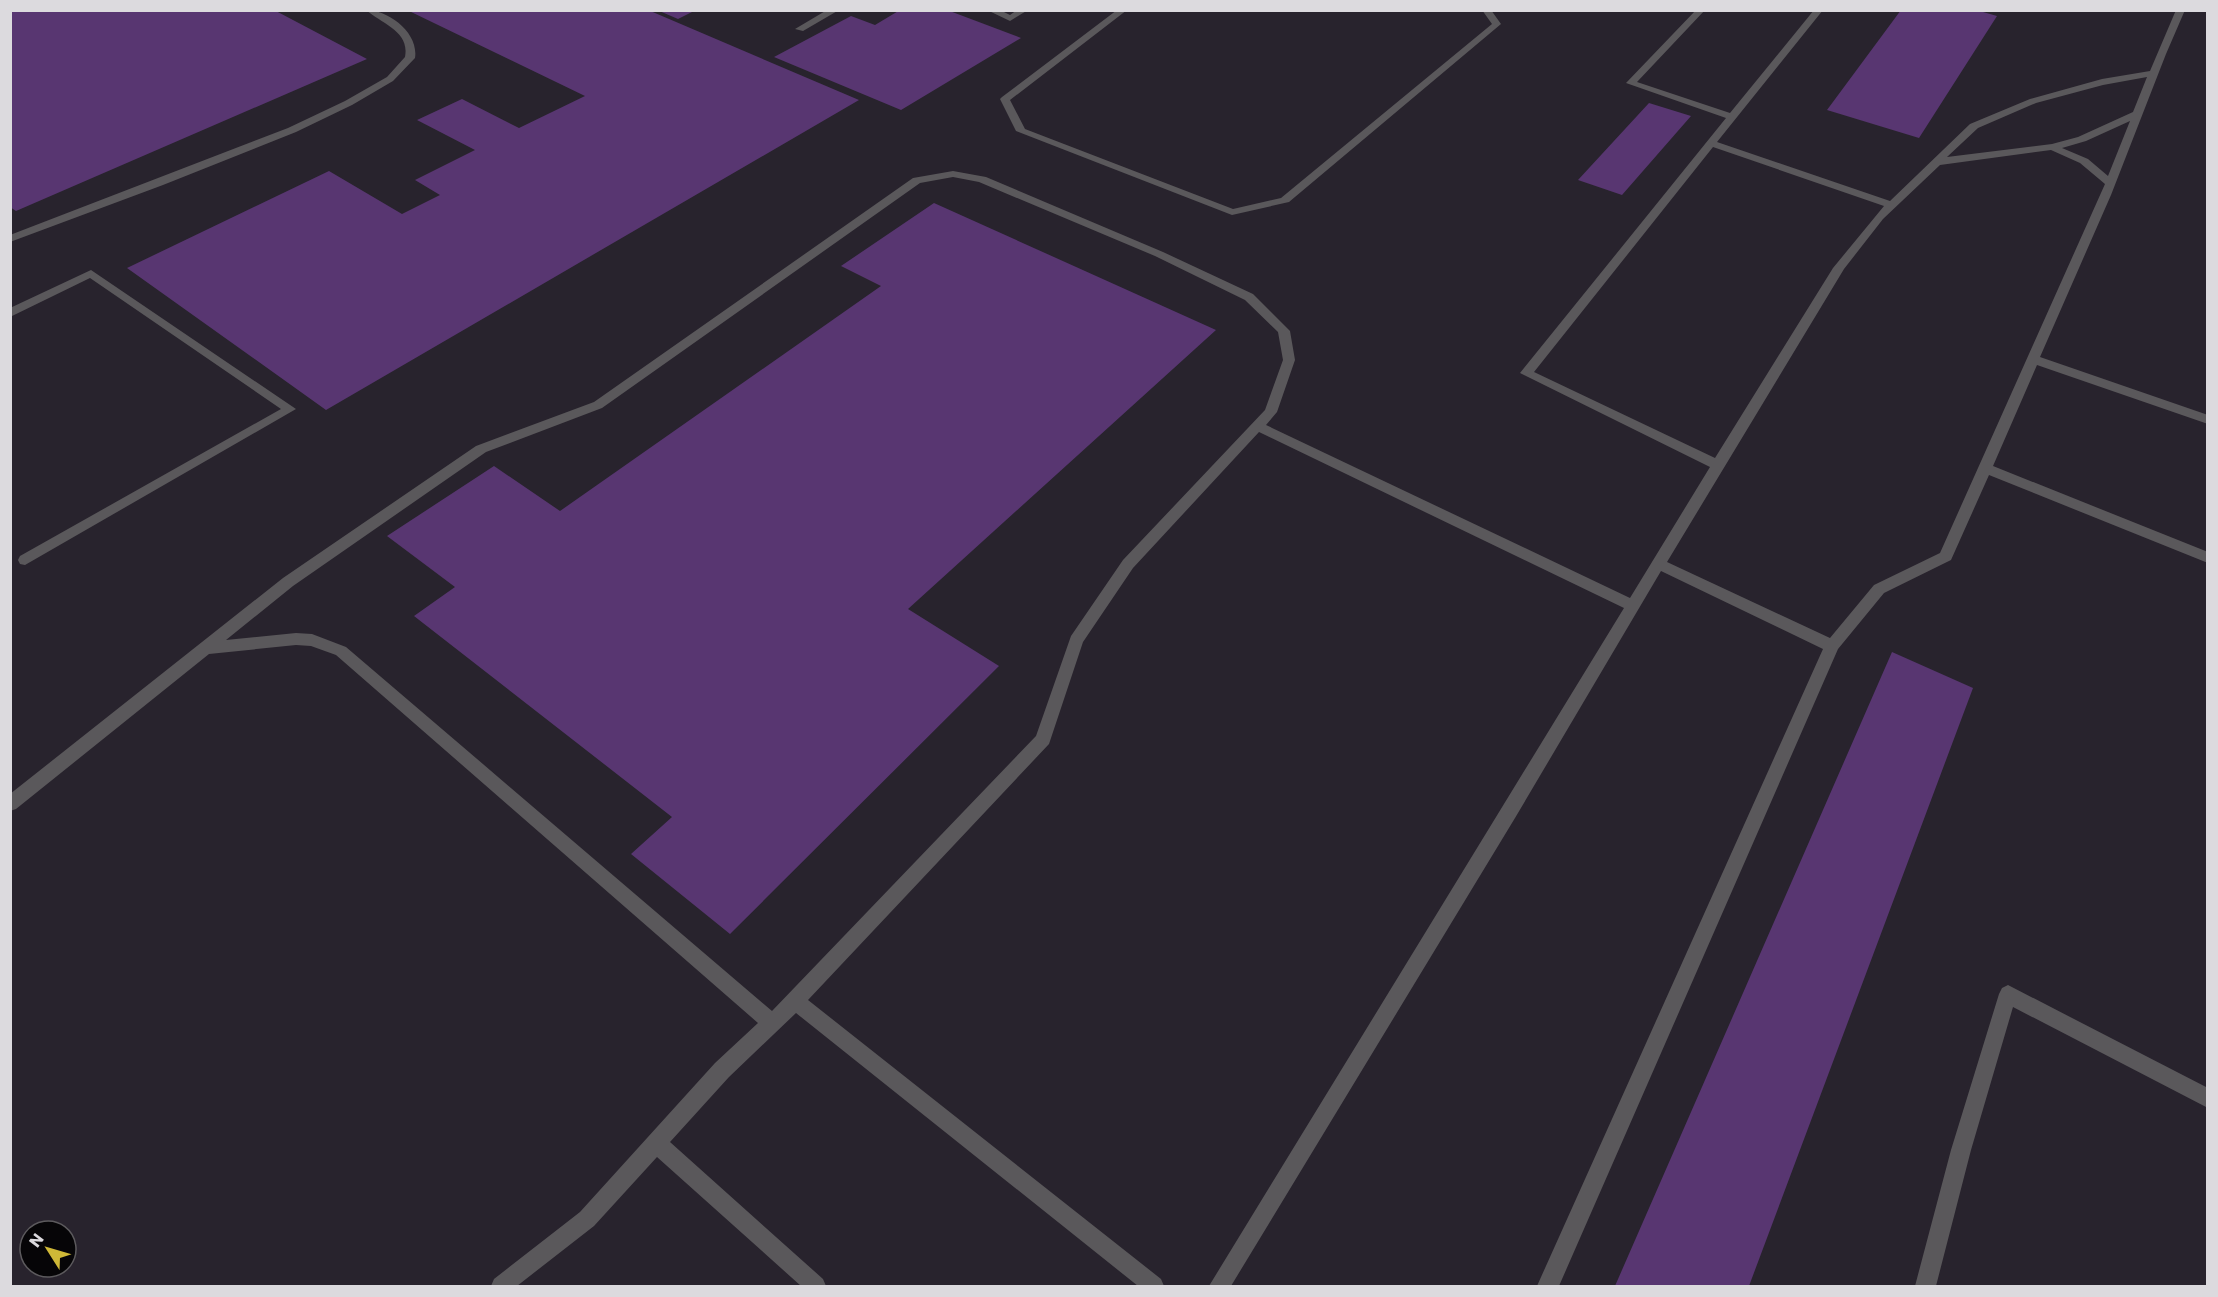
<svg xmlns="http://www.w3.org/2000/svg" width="2218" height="1297" font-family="Poppins,sans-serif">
<rect width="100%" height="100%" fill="#1c191f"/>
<path fill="#28232d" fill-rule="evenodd" d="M10,11h2197v1275h-2196zM30,1231h36v36h-36z"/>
<path fill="#583671" d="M10,10h264l93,49 -351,152 -6,-4z
M407,10h241l211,90 -533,310 -199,-142 202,-97 73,43 38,-19 -25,-15 60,-30 -58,-30 45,-21 57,29 66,-32z
M657,10h39l-18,9z
M900,10h47l74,28 -120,72 -127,-53 77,-41 24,9z
M1901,10h75l21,6 -78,122 -92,-28z
M1649,103l42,13 -69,79 -44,-15z
M934,203l282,127 -308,279 91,57 -269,268 -99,-80 41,-37 -258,-201 41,-29 -68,-51 107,-70 66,45 321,-225 -40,-20z
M1892,652l81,36 -224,598h-134z"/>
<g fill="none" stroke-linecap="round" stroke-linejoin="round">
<path fill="#5a585b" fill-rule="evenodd" d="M366,10c23,0 53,23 49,48l-22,23 -41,24 -56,27 -133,53 -153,57v-7l278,-107 57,-27 42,-24 18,-20c5,-26 -23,-33 -39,-47z
M827,10h12l-36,21 -8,-2z
M987,10h13l10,5 7,-5h11l-18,11z
M1117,10h10l-117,90 15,29 208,80 48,-11 211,-174 -10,-14h9l10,14 -212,178 -57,13 -216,-84 -16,-32 2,-2z
M1696,10h9l-68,72 93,31 84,-103h9l-106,132 173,59 80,-77 60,-25 72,-20 48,-8 26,-61h9l-19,44 -55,141 -71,162 168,58v9l-171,-59 -44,101 215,86v11l-219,-88 -38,85 -67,33 -46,56 -279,637h-22l286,-637 -162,-78 -146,247 -284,468h-22l415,-678 -365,-176 -126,136 -50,74 -34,102 -241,256 353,279 3,7h-26l-342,-273 -67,64 -59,65 153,137 3,7h-25l-144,-129 -63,69 -77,60h-26l3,-7 86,-67 135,-149 43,-40 -422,-368 -25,-9 -15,-1 -87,9 -193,155 -6,2v-17l273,-216 193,-132 118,-44 319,-224 40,-7 33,6 177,75 90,42 37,37 5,29 -18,52 -11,13 364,173 80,-131 -190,-94 206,-255 -100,-35zM2147,77l-14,35 -55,25 -26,7 -105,13 31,-29 58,-25 67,-18zM2130,121l-22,55 -20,-17 -26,-11 24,-7zM1713,147l171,59 -51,62 -118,190 -181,-86zM2051,150l29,13 25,21 -165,369 -66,32 -44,53 -163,-76 177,-293 39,-50 57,-54zM953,177l26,5 176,74 90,44 33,32 5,28 -18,50 -142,150 -52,76 -35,100 -264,275 -426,-364 -34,-13 -16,-1 -70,7 67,-54 193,-134 116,-44 318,-225z
M91,270l205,139 -271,156 -5,-1 -2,-4 2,-4 261,-147 -191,-131 -80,39v-9z
M2008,985l200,103v20l-195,-101 -42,143 -35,136h-21l36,-136 48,-156 3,-6z"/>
</g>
<rect width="2218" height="1297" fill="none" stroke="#dcdade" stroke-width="24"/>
<g transform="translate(48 1249) rotate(307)"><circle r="28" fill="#060507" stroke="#5c5a5d" stroke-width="1.5"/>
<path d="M0-4.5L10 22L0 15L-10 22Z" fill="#cfb837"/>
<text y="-9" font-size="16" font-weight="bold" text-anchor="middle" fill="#dcdade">N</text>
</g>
</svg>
